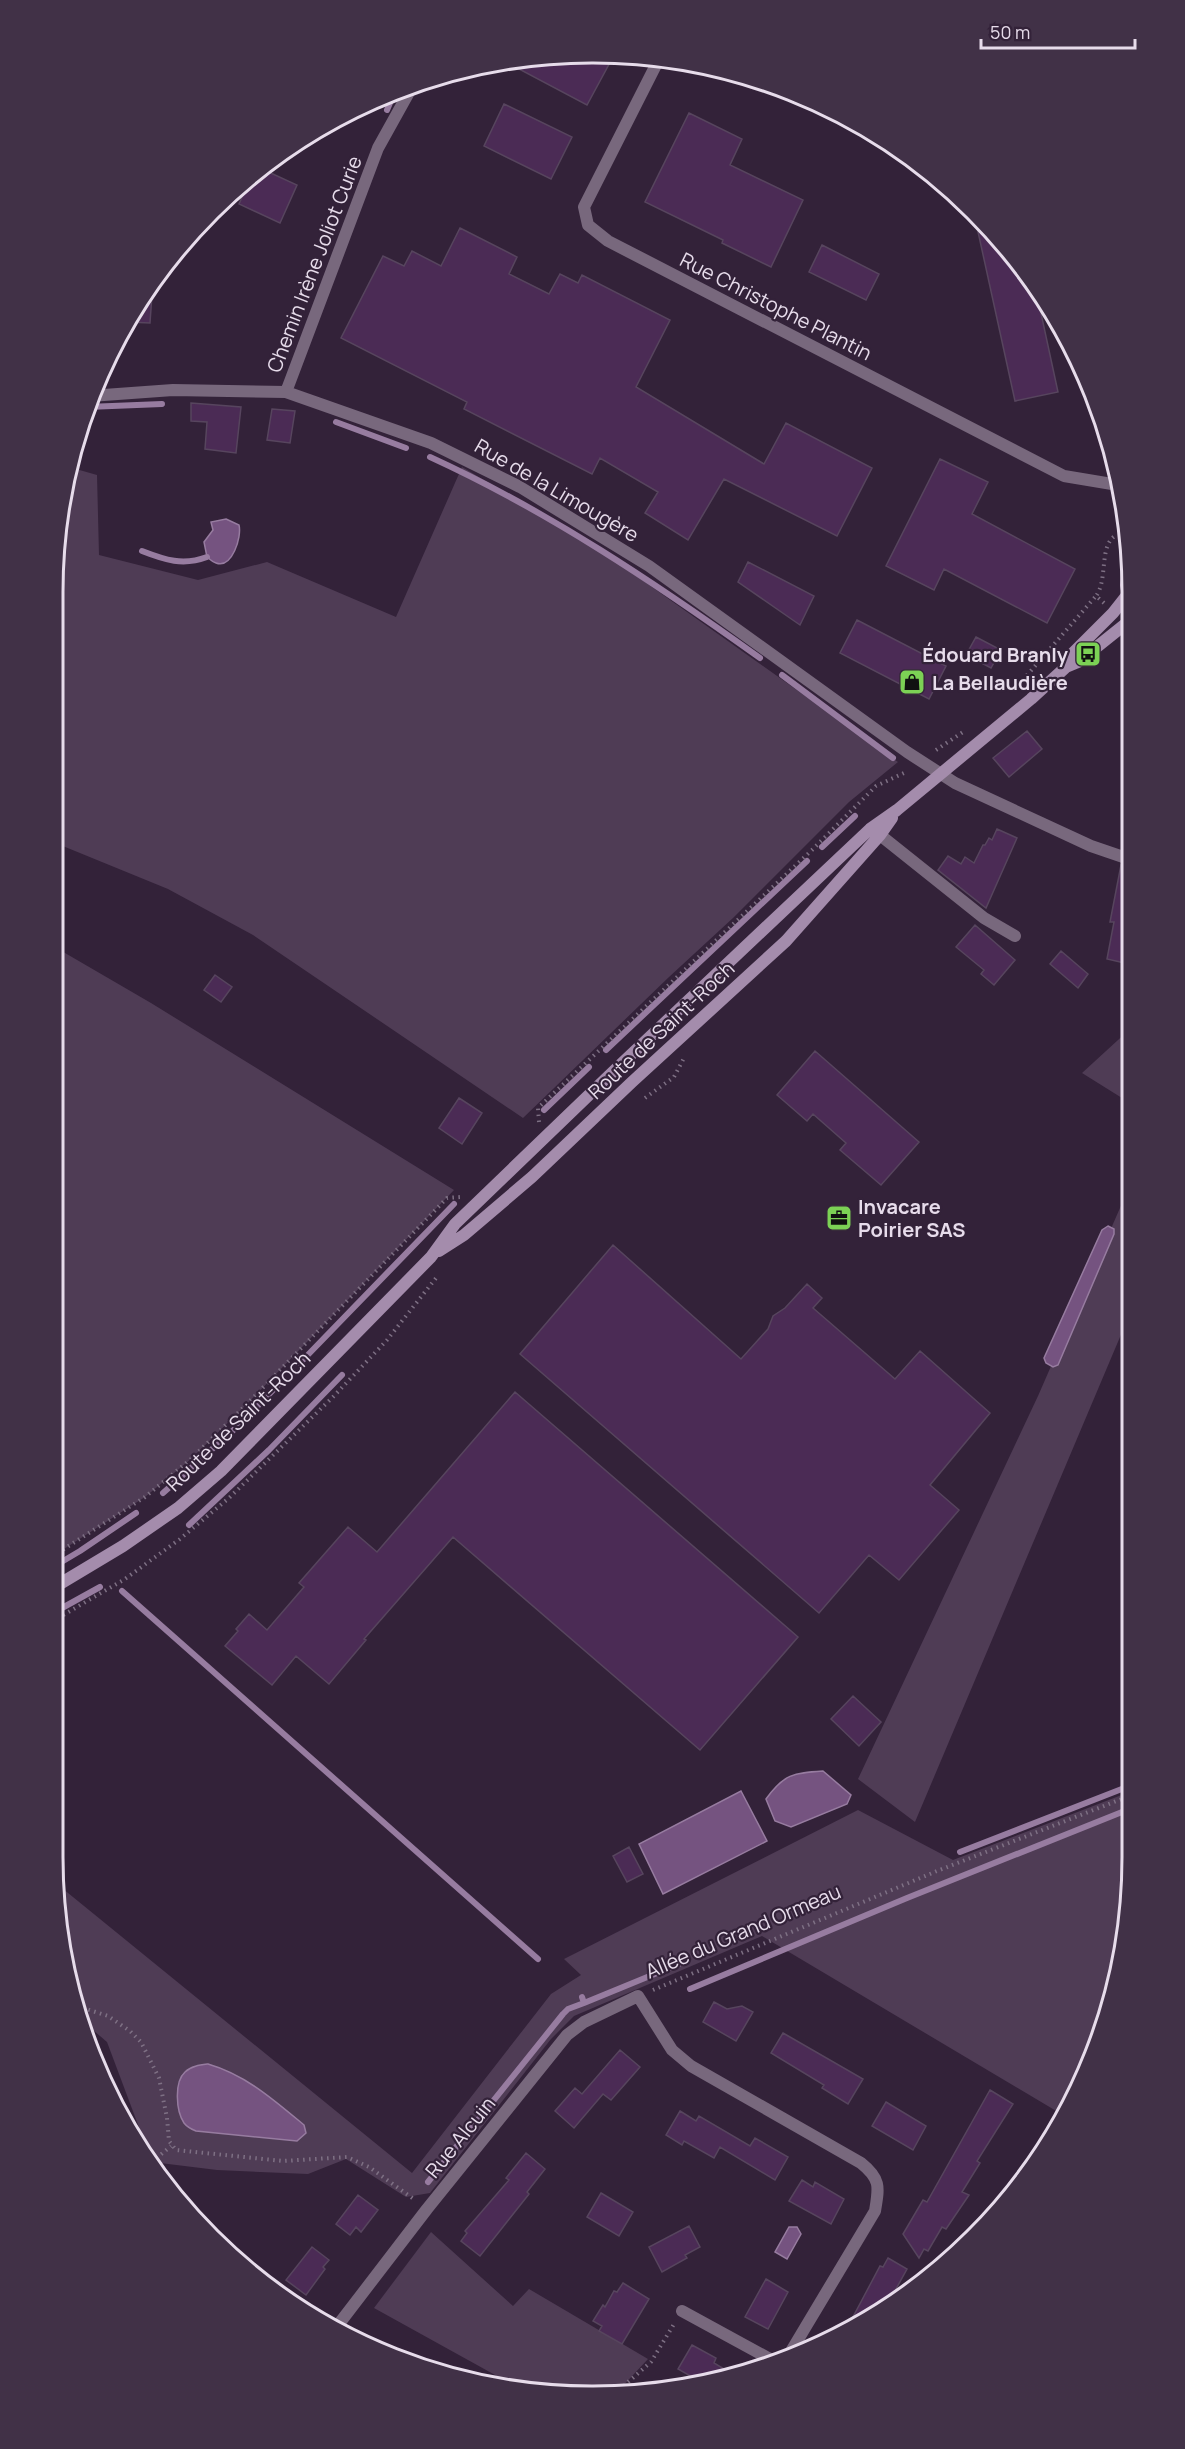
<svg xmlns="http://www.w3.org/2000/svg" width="1185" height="2449" font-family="Manrope,sans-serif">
<rect width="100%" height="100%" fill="#332239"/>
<path fill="#4f3c55" d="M69,467l28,8 2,80 99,25 69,-18 129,55 66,-150 131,78 305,217 -49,40 -116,116 -64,59 -146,141 -270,-183 -85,-46 -115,-47v-250l10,-105z
M53,946l98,57 303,187 -208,215 -55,54 -46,38 -92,59z
M1130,1029v74l-48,-30z
M1130,1185l1,126 -216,511 -57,-43 180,-383z
M1132,1791v66l-10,105 -31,101 -28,52 -301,-179 -188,80 -23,23 -121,154 -24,4 -60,-38 -38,15 -91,-4 -65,-8 -45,-120 -28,-24 -22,-134 355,289 139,-179 30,-19 -17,-16 294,-149 95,50z
M431,2232l82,74 16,-17 119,70 -29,31 -102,-3 -143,-79z"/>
<path fill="#755380" stroke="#977ca0" stroke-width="1.5" d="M226,519l13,6c3,12 -7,44 -23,38 -4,-1 -6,-4 -9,-6l-3,-15 9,-12 -2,-8z
M1108,1226l6,3v5l-56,131 -5,2 -7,-4 -2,-5 58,-128z
M823,1771l28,24 -4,9 -56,23 -16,-6 -9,-22c18,-25 27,-26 57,-28z
M741,1791l26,50 -104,53 -24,-50z
M208,2064c38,11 66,36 96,61l2,8 -9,8 -101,-10c-5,-2 -9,-4 -12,-8 -8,-12 -10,-41 1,-51 6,-6 15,-7 23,-8z
M789,2227h8l4,7 -14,25 -12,-7z"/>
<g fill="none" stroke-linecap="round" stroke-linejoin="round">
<path stroke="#977ca0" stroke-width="6" d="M387,110l8,-19
M87,407l75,-3
M336,422l70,26
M430,457c118,54 225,126 330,201
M142,551c23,9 41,15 65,6
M782,675l111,83
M1127,700l1,1
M822,847l33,-31
M606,1050l201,-189
M544,1110l45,-43
M300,1363l154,-159
M163,1493l75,-67 41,-42
M189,1525l80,-75 73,-75
M53,1567l27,-16 56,-38
M122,1591l416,368
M53,1613l47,-26
M960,1852l172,-67
M690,1989l217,-91 225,-90
M582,1997l2,6 95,-39
M428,2182l135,-168 5,-5 16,-6"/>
</g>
<path fill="#4b2b55" stroke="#57455e" stroke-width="1.5" d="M593,52l21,3 -27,50 -83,-44z
M504,104l68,33 -21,42 -67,-33z
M689,113l53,26 -12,26 73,35 -32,67 -49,-24 1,-3 -78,-38z
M262,169l35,16 -17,38 -41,-19 12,-27z
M975,218l46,46 15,26 22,102 -43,9z
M460,228l57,29 -8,17 40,20 11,-20 18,9 4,-8 88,45 -34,67 128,77 22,-41 86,45 -35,68 -113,-57 -36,61 -43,-27 13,-21 -58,-34 -8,16 -128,-65 3,-7 -126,-64 42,-82 21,10 8,-15 29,15z
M822,245l57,29 -13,26 -57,-28z
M153,280l-3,43 -22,-1 16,-30z
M191,403l50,4 -5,46 -31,-4 2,-27 -16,-1z
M272,409l23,2 -5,32 -23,-3z
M940,459l48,23 -16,32 103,55 -28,54 -103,-54 -10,21 -48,-24z
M748,562l66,34 -14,29 -62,-43z
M857,620l89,46 -17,33 -89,-46z
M976,637l25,13 -10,18 -25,-13z
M1027,731l15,18 -33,28 -16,-19z
M997,829l20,9 -31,70 -48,-38 10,-14 13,8 4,-7 9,6 9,-18h2l4,-7 3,2z
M1121,865l8,2v97l-22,-5 7,-37h-4z
M975,925l40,35 -21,25 -13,-11 3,-4 -28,-23z
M1061,951l27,23 -10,14 -28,-24z
M215,975l17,12 -11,15 -17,-12z
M815,1051l104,91 -38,43 -41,-35 6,-7 -33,-29 -6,7 -30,-26z
M459,1098l23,15 -20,31 -23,-16z
M613,1245l128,114 27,-30 5,-13 12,-8 22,-24 15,14 -9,10 82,71 25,-28 70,62 -60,72 29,25 -60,70 -30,-25 -50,58 -299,-259z
M515,1392l283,245 -98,113 -247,-213 -89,102 2,1 -37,44 -33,-28 -24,29 -47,-39 13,-15 -2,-2 13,-15 18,16 37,-43 -5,-4 49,-56 29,25z
M853,1696l28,26 -22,24 -28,-27z
M629,1847l14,27 -16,8 -14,-26z
M714,2002l13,7 15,-3 11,6 -17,29 -33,-19z
M783,2033l80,46 -15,25 -26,-16 2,-3 -53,-32z
M620,2050l20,17 -29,33 -8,-6 -29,34 -19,-17 20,-23 7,6z
M990,2090l23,14 -36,57 3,2 -18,29 7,3 -23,34 -4,-2 -14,24 -4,-2 -5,9 -16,-24 20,-34 4,2z
M886,2102l40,24 -13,24 -41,-24z
M680,2111l16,10 3,-5 51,30 5,-8 33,19 -13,23 -55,-33 -6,11 -30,-17 -2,4 -16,-10z
M526,2153l19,16 -18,23 2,2 -49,62 -19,-15 6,-8 -2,-2 44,-51 -3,-2z
M802,2180l11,7 2,-5 29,17 -13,25 -42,-23z
M601,2193l32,19 -14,24 -32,-19z
M358,2195l20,15 -17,22 -5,-5 -6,8 -14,-11z
M689,2226l11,21 -15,8 2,3 -25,14 -13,-25z
M312,2247l17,13 -6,7 2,2 -19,26 -20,-15z
M888,2258l19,11 -16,29 -45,32 34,-64 3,1z
M766,2279l22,13 -20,37 -23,-12z
M623,2283l26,16 -27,45 -23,-13 3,-5 -9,-5 10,-16 2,2 9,-16 3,1z
M692,2345l24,13 -2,5 15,9 -30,9 -21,-12z"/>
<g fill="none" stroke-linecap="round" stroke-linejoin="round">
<path stroke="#7e7084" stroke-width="4" stroke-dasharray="1.5 4.5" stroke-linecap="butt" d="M1104,603l-8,-7c12,-16 3,-50 19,-60
M1015,689l81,-93
M936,750l27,-18
M645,1098l29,-21 11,-21
M539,1122l-1,-14 274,-258 64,-64 28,-13
M53,1556l92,-59 46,-38 55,-54 201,-207 14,-1
M53,1621l72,-42 55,-40 49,-41 105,-102 53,-56 49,-62
M653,1990l284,-119 195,-76
M77,2006l31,10 22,15 11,11 18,36 8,40 2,23 7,9 107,11 64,-4 22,10 46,33
M152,2162l19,-16
M619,2390l32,-28 23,-38"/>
<path stroke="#78687d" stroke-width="12" d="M880,835l104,83 31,18"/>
<path stroke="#78687d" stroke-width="12" d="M659,59l-75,148 4,18 20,16 456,235 54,9
M286,392l92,-244 35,-63
M90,396l83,-6 113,2 145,51 89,44 129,79 258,186 48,31 136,63 38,13
M1124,507l4,26
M682,2311l88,48
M335,2329l92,-120 140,-174 17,-13 54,-26 34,54 19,16 170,97c20,16 18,24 14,48l-85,142"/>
<path stroke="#a48cac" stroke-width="12" d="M1128,572l-2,13 2,10
M1066,667l12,-5 50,-40
M439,1251l25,-16 68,-58 100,-95 154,-141 94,-106 12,-17
M53,1588l70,-42 55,-38 43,-37 210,-214 24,-33 163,-157 252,-238 27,-19 134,-111 35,-32 7,-14 40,-40 15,-19"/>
</g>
<defs>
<g id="bus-square" transform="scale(1.35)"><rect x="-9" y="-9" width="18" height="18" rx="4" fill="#7cd155" stroke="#332239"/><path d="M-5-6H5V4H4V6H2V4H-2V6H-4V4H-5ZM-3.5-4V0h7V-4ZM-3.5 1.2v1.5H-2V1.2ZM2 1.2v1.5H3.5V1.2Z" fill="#111"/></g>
<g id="shop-square" transform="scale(1.35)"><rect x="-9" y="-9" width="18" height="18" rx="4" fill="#7cd155" stroke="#332239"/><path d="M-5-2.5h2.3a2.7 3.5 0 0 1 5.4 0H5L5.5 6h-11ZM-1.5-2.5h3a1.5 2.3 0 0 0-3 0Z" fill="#111"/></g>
<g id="office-square" transform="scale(1.35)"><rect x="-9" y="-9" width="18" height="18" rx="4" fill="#7cd155" stroke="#332239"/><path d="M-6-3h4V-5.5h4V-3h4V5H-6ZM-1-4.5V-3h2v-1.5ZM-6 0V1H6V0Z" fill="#111"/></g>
</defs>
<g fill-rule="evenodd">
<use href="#bus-square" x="1088" y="654"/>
<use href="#shop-square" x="912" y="682"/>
<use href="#office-square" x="839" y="1218"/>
</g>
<g text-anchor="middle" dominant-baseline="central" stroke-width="4.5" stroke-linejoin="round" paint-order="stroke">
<g font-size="20" fill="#e7dceb" stroke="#332239">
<text transform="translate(314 264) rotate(-69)">Chemin Irène Joliot Curie</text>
<text transform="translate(776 306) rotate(27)">Rue Christophe Plantin</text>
<text transform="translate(557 490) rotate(30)">Rue de la Limougère</text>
<text transform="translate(661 1030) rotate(-43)">Route de Saint-Roch</text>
<text transform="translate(238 1421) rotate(-44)">Route de Saint-Roch</text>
<text transform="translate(743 1931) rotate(-23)">Allée du Grand Ormeau</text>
<text transform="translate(460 2137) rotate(-51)">Rue Alcuin</text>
</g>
<g font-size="20" font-weight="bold" fill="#e7dceb" stroke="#332239" text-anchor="start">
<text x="1068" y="654" text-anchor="end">Édouard Branly</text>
<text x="932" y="682">La Bellaudière</text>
<text x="858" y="1206">Invacare<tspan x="858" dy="23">Poirier SAS</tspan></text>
</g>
</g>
<path d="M0 0H1185V2449H0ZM592 63H593A529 529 0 0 1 1122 592V1857A529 529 0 0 1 593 2386H592A529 529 0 0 1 63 1857V592A529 529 0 0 1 592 63Z" fill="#413147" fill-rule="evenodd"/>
<path fill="none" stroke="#e7dceb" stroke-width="3" d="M592 63H593A529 529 0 0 1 1122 592V1857A529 529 0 0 1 593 2386H592A529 529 0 0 1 63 1857V592A529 529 0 0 1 592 63Z"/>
<path d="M981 39v9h154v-9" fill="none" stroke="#e7dceb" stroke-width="3"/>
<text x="990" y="39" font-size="18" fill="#e7dceb" stroke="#332239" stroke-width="4.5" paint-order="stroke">50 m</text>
</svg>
